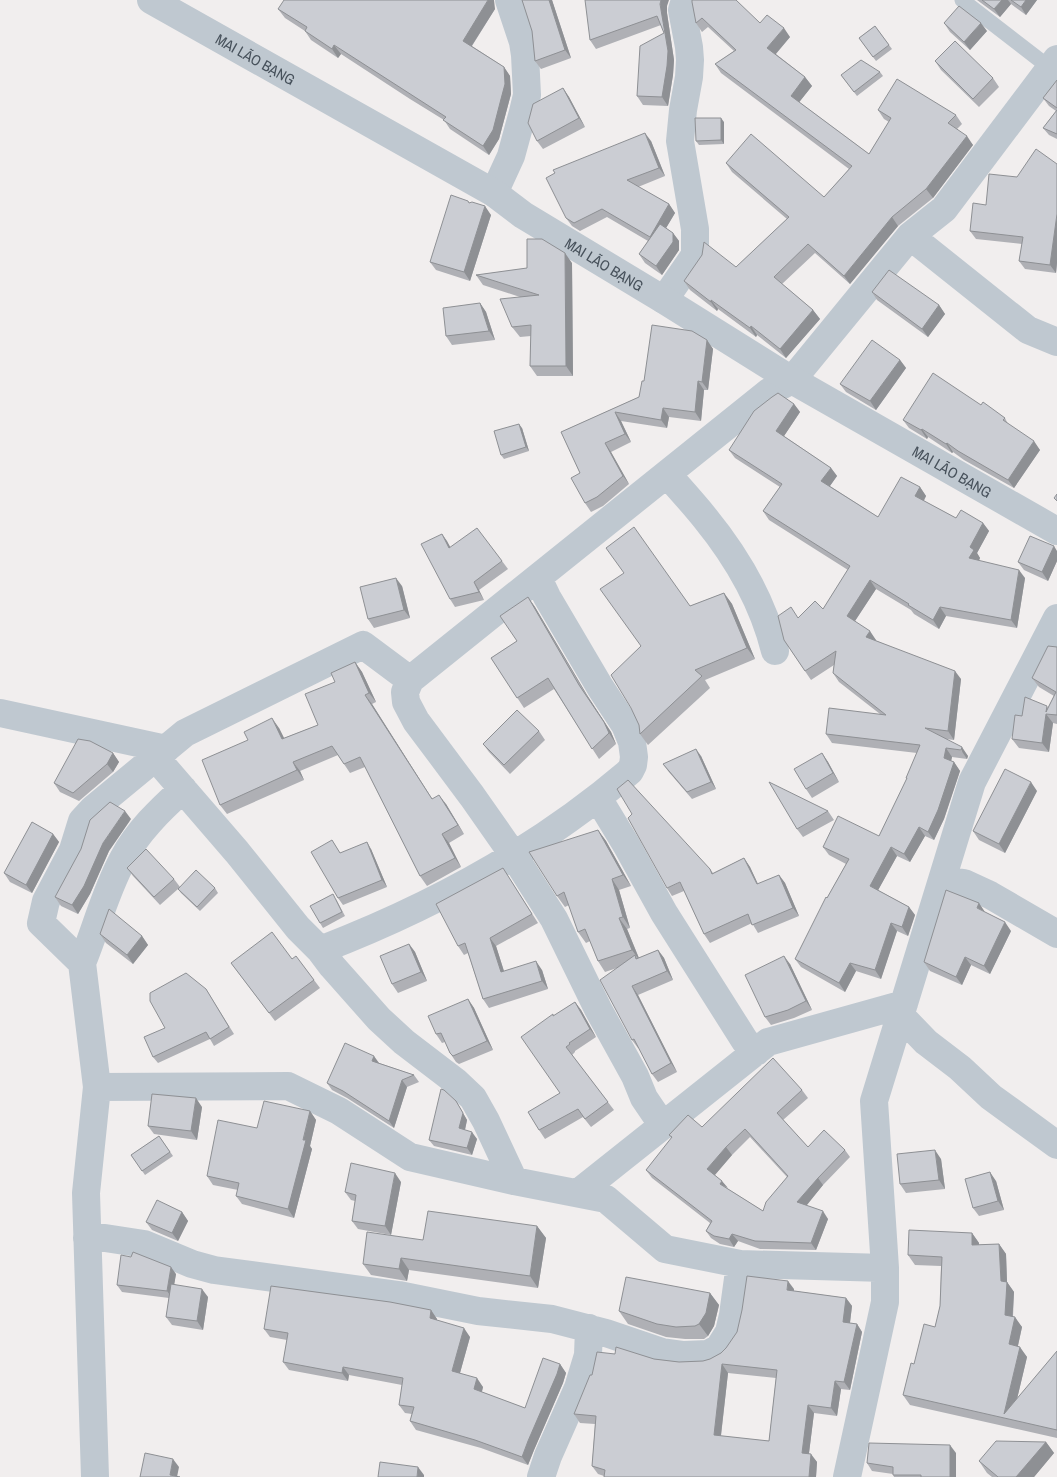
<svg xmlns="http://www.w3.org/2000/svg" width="1057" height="1477" font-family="'Archivo Narrow',sans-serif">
<rect width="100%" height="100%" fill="#f1eeee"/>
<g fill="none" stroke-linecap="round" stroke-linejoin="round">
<path stroke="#bfc8d0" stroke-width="15" d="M962,0l88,68"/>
<path stroke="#bfc8d0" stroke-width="28" d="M494,193l17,-37 12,-44 4,-17 -2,-40 -2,-13 -14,-42
M910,236l118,94 29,12
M664,300l31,-45v-26l-15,-88 3,-31 6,-33 1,-17 -1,-13 -7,-37 3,-10
M667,474c13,15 26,29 38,44 31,38 58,84 70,133
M410,680l-5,12 1,10 10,19 56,75 42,60 40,63 44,90 37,67 9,22 19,28
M0,713l166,36
M156,758l81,94 61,76 22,22 12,16 47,53 25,23 51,39 18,17 13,23 28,60
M598,798l29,48 37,67 81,128 11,11
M942,880l22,3 26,12 67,39
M320,950c112,-43 219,-101 310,-179l3,-6 1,-8 -2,-15 -7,-17 -25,-38 -53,-90 -9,-19
M82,963c14,-34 23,-71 41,-104 14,-27 37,-49 60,-70
M900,1015l26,27 34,26 31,29 66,48
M97,1087l191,-1 51,25 71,46 104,24 92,18 59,50 75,15 145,4
M578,1193l190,-151 136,-38
M87,1238h18l39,6 48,20 22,6 185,25 79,16 74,8 54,14 56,19 22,3 24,-1 11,-6 10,-16 4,-17 7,-51
M95,1477l-9,-284 11,-106 -15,-124 -41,-40 5,-22 27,-51 9,-29 11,-12 92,-76 178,-88 47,35 359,-288 23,-12 118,-144 34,-27 113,-150
M541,1477l7,-21 30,-68 10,-33 1,-27
M847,1477l38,-175v-34l-11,-167 98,-319 85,-164"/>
<path stroke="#bfc8d0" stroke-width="28" id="s1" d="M151,0l343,193 29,22 141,85 128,80 265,151"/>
</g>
<path fill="#afb0b5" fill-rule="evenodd" d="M522,0h30l19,58 -30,11 -6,-8 -3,-30z
M692,0l68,23 30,14 -14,17 29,23 7,9 -13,16 70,52 20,-32 -5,-3 -6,-9 78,5 6,9 -5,5 16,16 -40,53 -35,28 -48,58 -35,-31 -33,31 31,26 7,9 -34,39 -29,-23 -1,2 -38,-28 -1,2 -27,-21 -6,-9 52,-14 51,-48 -55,-47 -6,-9 98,34 25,-28 -128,-96 -6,-9 19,-13 -26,-24 -6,5 -6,-9z
M977,0h60l-11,15 -15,-11 -11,13z
M667,6v7l7,47 -1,15 -5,31 -25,-1 -6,-9 27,-63 -3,-8 -65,24 -6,-9z
M278,9h217l-23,37 32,21 6,9 1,18 -12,45 -10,16 -39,-26 -6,-9 -34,-21 -69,-45 -3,4 -27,-18 -6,-9 -20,-13z
M944,23l43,8 -17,19 -20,-18z
M875,26l17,23 -16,12 -17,-23z
M935,61l58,17 6,9 -20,20 -38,-37z
M880,72l3,4 -26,20 -16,-21z
M1057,80v59l-8,-4 -6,-7 13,-17 -7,-5 -6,-8z
M563,88l6,9 16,30 -42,22 -6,-8z
M724,122v22l-25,1 -3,-4z
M651,141l14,35 -27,11 31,17 6,9 -9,15 7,5 6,8v9l-17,25 -17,-12 -6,-9 9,-13 -41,-24 -27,14 -8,-5 -6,-8z
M1057,164v99l-1,10 -31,-4 -6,-8 3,-17 -46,-5 -6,-8 16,-26 31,-28z
M470,203l21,12 -21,66 -34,-11 -6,-8z
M572,263l1,113h-36l-7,-10 1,-30 -11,1 -8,-10 8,-30 -37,-12 -7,-10z
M872,292l67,13 6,9 -17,23 -51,-37z
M480,303l6,9 9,28 -43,5 -6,-9z
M707,340l6,9 -5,41h-4l-3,31 -32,-4 -2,11 -46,-7 10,21 -20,10 18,32 -26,22 -12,6 -6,-9 -5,-30 -19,-41 78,-35 5,-16z
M900,360l6,8 -30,42 -30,-18 -6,-8z
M794,404l6,8 -16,24 47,32 6,8 -7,10 48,31 42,-30 6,9 -2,5 32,17 27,5 6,8 -12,22 3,5 -1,3 46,17 -8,50 -71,-12 -7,13 -25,-15 -3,-4 -35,-21 -21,32 21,19h-1l86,39 -7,61 -8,-1 22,17 -1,3 -15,-2 -1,4 3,1 6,9 -16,48 -10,21 -9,-4 -15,26 -13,-6 -19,34 31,17 6,8 -7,21 -11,-5 -16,48 -25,-8 -11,21 -44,-25 -6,-8 32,-61 19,-34 -17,-9 -6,-8 56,-11 28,-57 -1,-1 11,-25 -85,-10 -6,-9 54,-20 -41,-32 -6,-9 1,-8 -23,15 -27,-40 14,-22 25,-9 25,-39 -79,-50 -6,-9 17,-24 -45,-29 -6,-8z
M981,405l24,13 3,6 32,26 -26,38 -50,-28 -11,-8 -1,1 -24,-16 -1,2 -18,-11 -6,-8z
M522,428l7,23 -25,8 -3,-4z
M442,534l8,13 52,14 6,8 -29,21 5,10 -29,7 -5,-8z
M1057,551v10l-9,20 -24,-11 -6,-8z
M402,586l8,32 -36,10 -6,-9z
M724,593l8,11 23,55 -50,21 5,8 -62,57 -8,-11 1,-88 49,-40z
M528,597l7,10 52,88 24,37 5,12 -17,15 -45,-70 -30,19 -33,-50 26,-17z
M1057,647v77l-4,-1 -4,29 -30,-4 -7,-9 10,-23 26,-9 6,-11 -15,-9 -7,-9z
M355,662l7,10 14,30 -4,2 60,95 14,5 18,30 -15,9 12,24 -34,19 -7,-10 -55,-109 -15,6 -12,-18 -38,16 4,9 -77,34 -7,-9 28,-65 31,-12 5,10 34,-13 17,-43z
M539,731l6,9 -35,34 -21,-22 -6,-8z
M113,753l6,9 -6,10 -34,29 -19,-9 -6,-9z
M822,753l6,9 11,20 -27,16 -6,-9z
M701,756l15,33 -24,10 -24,-28 -5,-7z
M1037,791l-32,62 -26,-13 -6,-9z
M828,811l6,9 -31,17 -6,-8z
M131,819l-22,32 -19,43 -12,20 -17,-8 -6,-9z
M598,830l8,11 25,45 -12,4 11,38 -3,1 12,29 19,-8 6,8 9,22 -35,15 39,77 -19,10 -6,-8 -13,-26h-1l-6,-8 -15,-72 -12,4 -7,-11 -8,-20 -4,2 -8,-11 -9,-27 -4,2 -8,-11z
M53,834l6,8 -27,51 -22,-11 -6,-9z
M332,840l8,13 31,-4 16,38 -44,18 -5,-7z
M744,858l6,9 8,17 21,-9 6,8 14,33 -41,17 -6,-10 -42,20 -6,-9 -20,-43 -12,5 -5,-8 43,-19 3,4z
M127,868l47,11 6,8 35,1 3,5 -18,18 -19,-18 -3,-4 -18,16 -27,-29z
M503,868l35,55 -42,23 8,25 38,-1 6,19 -59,19 -6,-9 -15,-46 -4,2 -6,-9z
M336,899l9,17 -22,12 -3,-5z
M1011,931l-21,43 -19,-9 -9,20 -32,-14 -6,-9z
M100,934l42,2 6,9 -15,19 -27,-21z
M409,944l6,8 12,29 -29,12 -6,-9z
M292,959l22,21 6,8 -45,33 -44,-58z
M790,964l22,46 -18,8 -23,7 -6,-8z
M206,989l28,45 -20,12 -4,-7 -52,24 -5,-6 12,-29z
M468,999l6,9 19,42 -34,14 -3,-2 -6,-9 -5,-11 -3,1 -6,-9z
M575,1002l6,8 15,27 -21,14v1l-3,3 42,55 -23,17 -8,-10 -38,22 -6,-9 21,-37 -6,-77z
M379,1063l35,12 5,7 -12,5 -13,41 -47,-30 -15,-8 -5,-7z
M802,1090l6,8 -25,22 25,27 37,3 5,7 -27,28 -17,20 22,14 -12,31 -56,-1 -22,-8 -4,6 -14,-3 -9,-6 -5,-7 4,-8 -58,-45 -6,-8 26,-32 -3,-3 33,-8zM750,1137l37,40 -24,34 -35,-22 -13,-14 17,-20z
M456,1101l11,19 -2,10 12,9 -5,16 -38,-9 -5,-6z
M202,1107l-5,33 -43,-6 -6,-8z
M310,1111l6,9 -6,26 2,3 -18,69 -52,-14 -6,-8 2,-6 -25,-5 -6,-9 50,-48z
M159,1136l14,20 -28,19 -14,-20z
M941,1159l4,30 -39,4 -6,-9z
M996,1181l8,29 -25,6 -6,-8z
M401,1182l-10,53 -33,-6 -6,-8 3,-20 -4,-1 -6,-8z
M182,1212l6,9 -10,20 -26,-11 -6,-8z
M537,1226l9,12 -8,50 -129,-18 -2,11 -36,-6 -8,-11 60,-24z
M972,1233l7,10v2l20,-1 7,10 1,28 7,10 -1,25 9,10 -4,19 9,11 -10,42 40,-48v87l-147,-33 -7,-10 11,-31 21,-37 5,-21 1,-40 -26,-1 -7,-10z
M176,1274l-2,10 34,13 -5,33 -31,-5 -6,-8 3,-19 -47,-6 -5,-7z
M794,1289v2l52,7 6,8 -2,17 7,1 5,8 -12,58 -9,-1 -4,27 -23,-3 -5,40 8,9 -1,15h-212v-1l-6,-2 -6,-8 3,-42 -15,-1 -6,-9 18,-39 62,-16 25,3 24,-1 7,-2 11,-6zM728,1373l48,5 -7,63 -48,-5z
M710,1293l9,12 -5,21 -6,10 -4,3h-19l-19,-2 -38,-13 -9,-13z
M431,1310l6,9v1l33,17 -10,36 23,14 -1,5 43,16 35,-44 6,9 -3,10 -29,67 -6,15 -47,-17 -65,-18 -6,-9 2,-7 -7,-1 -6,-8 3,-20 -53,-10 -1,6 -59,-11 -6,-8 4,-22 -17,-3 -6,-8z
M1046,1442l8,11 -20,24h-42l-5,-4 -8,-12z
M956,1453v24h-62l-1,-3 -21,-3 -5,-8z"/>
<path fill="#8e9094" d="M488,0h6l1,9 -26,41 -6,-9z
M549,0h3l19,58 -6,-8z
M661,0h8l-2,6v7l7,47 -1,15 -5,31 -6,-9 6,-46 -8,-47z
M1002,0h6l3,4 -11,13 -6,-8z
M1026,0h11l-11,15 -5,-8z
M981,23l6,8 -17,19 -6,-8z
M784,28l6,9 -17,20 -6,-9z
M334,45l7,9 -3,4 -6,-9z
M504,67l6,9 1,18 -12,45 -10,16 -6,-9z
M805,77l7,9 -15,19 -6,-9z
M563,88l6,9 16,30 -6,-9z
M721,118l3,4v22l-3,-4z
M645,133l6,8 14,35 -6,-8z
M967,136l6,9 -40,53 -7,-9z
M669,204l6,9 -19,32 -6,-8z
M485,206l6,9 -21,66 -6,-9z
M1057,214v49l-1,10 -6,-8z
M892,217l6,9 -48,58 -6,-8z
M673,233l6,8v9l-17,25 -6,-9z
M565,253l7,10 1,113 -7,-10z
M711,300l7,9 -1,2 -6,-9z
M480,303l6,9 9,28 -6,-9z
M939,305l6,9 -17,23 -6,-8z
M813,310l7,9 -34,39 -6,-9z
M751,326l6,9 -1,2 -6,-9z
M707,340l6,9 -5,41 -6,-8z
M900,360l6,8 -30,42 -6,-9z
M698,381l6,9 -3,31 -6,-9z
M794,404l6,8 -18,27 -6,-8z
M663,408l6,9 -2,11 -6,-8z
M615,412l6,9 10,21 -6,-8z
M519,424l3,4 7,23 -3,-4z
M922,429l6,8 -1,2 -6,-9z
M1034,441l6,9 -26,38 -6,-8z
M605,443l6,9 18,32 -6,-8z
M947,443l6,9 -1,1 -6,-9z
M831,468l6,8 -10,14 -6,-9z
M920,487l6,9 -5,9 -6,-9z
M983,523l6,8 -12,22 3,5 -5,9 -6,-9 1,-11z
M442,534l5,7 8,15 -6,-8z
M1054,546l3,5v10l-9,20 -6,-9z
M1019,570l6,8 -8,50 -6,-8z
M396,578l6,8 8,32 -6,-8z
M870,580l6,9 -23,35 -6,-8z
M474,582l5,8 5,10 -5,-8z
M724,593l8,11 23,55 -8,-11z
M528,597l7,10 52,88 24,37 5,12 -7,-11z
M940,607l6,9 -7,13 -6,-9z
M870,631l6,9 -4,5 -6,-8z
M355,662l7,10 14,30 -7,-9z
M955,671l6,8 -7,61 -6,-9z
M365,695l7,9 66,104 -6,-9z
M1046,714l7,9 -4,29 -7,-9z
M272,718l7,10 10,20 -7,-9z
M962,747l6,9 -1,3 -6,-9z
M946,748l6,9 -2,9 -6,-8z
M696,749l5,7 15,33 -5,-7z
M113,753l6,9 -6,10 -6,-8z
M822,753l6,9 11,20 -6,-9z
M293,762l7,9 4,9 -7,-10z
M954,762l6,9 -16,48 -10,21 -6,-8z
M1031,782l6,9 -32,62 -6,-9z
M439,795l7,9 18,30 -6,-9z
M125,811l6,8 -22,32 -19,43 -12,20 -6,-9 31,-62z
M919,827l6,9 -15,26 -6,-8z
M598,830l8,11 25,45 -8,-11z
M53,834l6,8 -27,51 -6,-8z
M442,834l7,9 12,24 -6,-9z
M367,842l4,7 16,38 -5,-7z
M891,847l6,9 -21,38 -6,-8z
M744,858l6,9 12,26 -5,-9z
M779,875l6,8 14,33 -6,-8z
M612,879l7,11 11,38 -7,-11z
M979,903l6,9 -8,-4z
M909,907l6,8 -7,21 -6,-9z
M619,918l8,11 13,32 -8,-11z
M1005,922l6,9 -21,43 -6,-8z
M891,923l6,8 -16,48 -6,-9z
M142,936l6,9 -15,19 -6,-9z
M490,938l6,8 11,35 -6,-9z
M409,944l6,8 12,29 -6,-9z
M658,950l6,8 9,22 -6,-9z
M784,956l6,8 22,46 -6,-9z
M965,957l6,8 -9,20 -6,-8z
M536,961l6,9 6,19 -6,-8z
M850,963l6,8 -11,21 -6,-9z
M632,986l6,9 39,77 -6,-9z
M468,999l6,9 19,42 -6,-9z
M575,1002l6,8 15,27 -6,-8z
M374,1056l5,7 -2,5 -5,-7z
M402,1080l5,7 -13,41 -5,-7z
M196,1098l6,9 -5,33 -6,-9z
M456,1101l11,19 -3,14 -5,-6z
M310,1111l6,9 -6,26 2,3 -18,69 -6,-9z
M472,1132l5,7 -5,16 -5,-7z
M726,1147l6,8 -19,22 -6,-8z
M935,1150l6,9 4,30 -6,-9z
M990,1172l6,9 8,29 -6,-9z
M395,1173l6,9 -10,53 -6,-9z
M818,1178l5,7 -20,25 -6,-8z
M722,1181l6,7 -8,-4z
M823,1211l5,8 -12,31 -5,-7z
M182,1212l6,9 -10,20 -6,-8z
M537,1226l9,12 -8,50 -8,-12z
M972,1233l7,10v12l-7,-10z
M732,1234l6,7 -4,6 -5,-8z
M999,1244l7,10 1,28 7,10 -2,33 -7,-10 -4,-34z
M401,1258l8,12 -2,11 -8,-12z
M171,1267l5,7 -4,24 -5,-7z
M788,1281l6,8 -1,10 -6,-9z
M202,1289l6,8 -5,33 -6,-9z
M710,1293l9,12 -5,21 -6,10 -9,-12z
M846,1298l6,8 -3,24 -6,-8z
M431,1310l6,9 -1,8 -6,-9z
M1015,1317l7,10 -6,27 -7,-10z
M857,1324l5,8 -12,58 -6,-8z
M464,1328l6,9 -12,43 -6,-9z
M1020,1347l7,10 -15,63 -8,-6z
M560,1364l6,9 -3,10 -29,67 -6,15 -6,-8 6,-16z
M722,1364l6,9 -8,70 -6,-8z
M343,1367l6,8 -1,6 -6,-8z
M477,1378l6,9 -3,11 -6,-9z
M835,1381l6,8 -4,27 -6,-8z
M808,1405l6,8 -6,48 -6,-8z
M1046,1442l8,11 -20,24h-18z
M950,1445l6,8v24h-6z
M811,1454l6,8 -1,15h-7z
M173,1459l6,8 -2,10 -7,-2z
M418,1467l6,8v2h-7z"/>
<path fill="#cbcdd3" stroke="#8e9094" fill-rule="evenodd" d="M284,0h204l-25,41 41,26 1,17 -4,15 -8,31 -10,16 -40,-26 3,-3 -112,-72 -2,4 -27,-18 2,-4 -29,-18z
M522,0h27l16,50 -30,11 -3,-30z
M585,0h76l-1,4 8,47 -1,15 -5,31 -25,-1 3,-50 24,-13 -7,-17 -67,24z
M692,0h44l24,23 7,-8 17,13 -17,20 38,29 -14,19 78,58 22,-36 -13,-8 19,-31 59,36 -8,8 19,13 -41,53 -34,28 -48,59 -36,-32 -34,33 39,33 -33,39 -29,-23 -1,2 -39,-28v2l-27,-21 18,-26 2,-13 32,25 53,-50 -63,-54 25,-29 73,63 28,-31 -137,-102 21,-14 -34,-32 -6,5 -4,-21z
M982,0h20l-8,9z
M1011,0h15l-5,7z
M959,6l22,17 -17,19 -20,-19z
M875,26l14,19 -16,12 -14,-19z
M955,41l38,37 -20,21 -38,-38z
M861,60l19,12 -26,20 -13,-17z
M1057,80v28l-14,-10z
M563,88l16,30 -42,23 -9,-18 5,-19z
M1057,110v24l-14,-6z
M695,118h26v22l-25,1z
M645,133l14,35 -32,12 42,24 -19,33 -48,-28 -28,14 -8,-5 -20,-40 9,-5 -2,-3z
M1036,149l21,15v50l-7,51 -31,-4 4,-24 -53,-6 3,-28 13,2 3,-31 28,3z
M451,195l17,6 1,2 3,-1 13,4 -21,66 -34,-10z
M660,224l13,9v9l-17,24 -17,-12z
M527,239h15l23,14 1,113h-36l1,-41 -19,2 -12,-28 39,-4 -63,-20 51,-7z
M889,270l50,35 -17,24 -50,-37z
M480,303l9,28 -43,5 -3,-28z
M652,325l40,6 15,9 -5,42 -4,-1 -3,31 -32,-4 -2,12 -46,-8 10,22 -20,9 18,33 -26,21 -12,6 -14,-25 9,-5 -19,-41 78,-35 3,-16h2z
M872,340l28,20 -30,41 -30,-17z
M933,373l48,32 2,-3 22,16 -2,2 31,21 -26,39 -50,-29 -11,-8 -1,1 -24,-15 -1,1 -18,-10z
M778,393l16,11 -18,27 55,37 -10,13 57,36 23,-40 19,10 -5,9 41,22 5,-8 22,13 -13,24 4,3 -5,8 50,12 -8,50 -71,-13 -7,13 -25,-15 1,-1 -39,-24 -23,36 23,15 -4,6 89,34 -7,60 -23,-3 37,19 -1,3 -15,-2 -2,10 10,4 -16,48 -10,22 -9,-5 -15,27 -13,-7 -21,39 39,21 -7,20 -11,-4 -16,47 -25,-7 -11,20 -44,-24 31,-62 1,1 22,-39 -26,-12 15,-31 41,20 28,-58h-1l14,-33 -94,-11 3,-26 57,7 -53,-42 3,-22 -31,20 -21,-31 -6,-24 13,-9 7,11 17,-17 8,8 27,-43 -87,-55 19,-27 -53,-34 25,-39 18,-14z
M519,424l7,23 -25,8 -7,-24z
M1057,494v7l-3,-3z
M634,527l56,79 34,-13 23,55 -52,22 7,6 -62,58 -1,-9 -8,-17 -20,-33 30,-29 -41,-57 24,-16 -18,-25z
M477,528l25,33 -28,21 5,10 -29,7 -29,-55 21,-10 7,14z
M1030,536l24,10 -12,26 -24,-10z
M396,578l8,32 -36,9 -8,-32z
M528,597l51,88 25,37 5,11 -17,16 -44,-71 -31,20 -26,-40 26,-17 -17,-25z
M1048,646l9,1v68l-11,-1 -4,29 -30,-4 3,-24 7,1 3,-19 22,9 -1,6 10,-20 -24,-14z
M355,662l14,31 -4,2 67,104 7,-4 19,30 -16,9 13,24 -35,18 -60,-119 -16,7 -12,-18 -39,16 4,8 -77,35 -18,-45 46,-20 -4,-8 28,-14 10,21 36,-14 -13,-31 30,-12 -4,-9z
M517,710l22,21 -35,34 -21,-21z
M78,739l12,2 23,12 -6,11 -34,29 -19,-10z
M696,749l15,33 -24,10 -24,-28z
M822,753l11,20 -27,16 -12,-20z
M1005,769l26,13 -32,62 -26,-13z
M628,780l82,89 2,5 32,-16 13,26 22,-9 14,33 -41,17 -4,-11 -44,20 -24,-52 -13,6 -39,-70 4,-4 -15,-25z
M769,782l59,29 -31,18z
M110,802l15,9 -22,32 -19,43 -12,19 -17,-8 26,-48 9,-29z
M32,822l21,12 -27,51 -22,-12z
M598,830l25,45 -11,4 11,38 -4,1 13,32 -34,11 -13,-32 -7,3 -14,-40 -7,4 -28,-44z
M332,840l8,13 27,-11 15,38 -44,18 -27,-46z
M146,849l28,30 -20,18 -27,-29z
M503,868l29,46 -42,24 11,34 35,-11 6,20 -59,18 -18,-56 -7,3 -22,-42z
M196,870l19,18 -18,19 -19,-18z
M946,890l33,13 -2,5 28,14 -21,44 -19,-9 -9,20 -32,-15z
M333,894l9,18 -22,11 -10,-17z
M109,909l33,27 -15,19 -27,-21z
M272,932l20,27 4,-3 18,24 -45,33 -38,-50z
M409,944l12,28 -29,12 -12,-28z
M658,950l9,21 -35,15 39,77 -19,11 -18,-35 -2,1 -32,-60 35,-25 1,4z
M784,956l22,45 -18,9 -23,7 -20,-42z
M186,973l20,16 23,38 -19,12 -4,-7 -53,25 -9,-20 21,-9 -15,-27v-8z
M468,999l19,42 -34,15 -3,-3 -9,-20 -5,1 -8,-18z
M575,1002l15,27 -21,14 1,1 -4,3 42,55 -23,17 -7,-10 -39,21 -11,-18 32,-19 -39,-56 32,-23v2z
M345,1043l29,13 -2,5 42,14 -12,5 -13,41 -46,-30 -16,-8z
M773,1058l29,32 -25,23 31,34 16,-17 21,20 -27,28 -21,24 26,9 -12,32 -56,-2 -23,-7 -3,5 -15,-3 -8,-5 6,-10 -66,-51 26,-33 -3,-2 19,-20 14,12zM745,1129l43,47 -22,26 -3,9 -43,-27 2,-3 -15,-12 19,-22z
M441,1089l3,1 12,11 7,12 -4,15 13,4 -5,16 -38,-8z
M152,1094l44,4 -5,33 -43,-5z
M264,1101l46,10 -7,29h3l-18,69 -52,-13 3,-13 -32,-7 11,-56 39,8z
M159,1136l11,16 -28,19 -11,-16z
M935,1150l4,30 -39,4 -3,-30z
M351,1163l44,10 -10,53 -33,-5 4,-26 -11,-3z
M990,1172l8,29 -25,7 -8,-29z
M157,1200l25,12 -10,21 -26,-11z
M428,1211l109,15 -7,50 -129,-18 -2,11 -36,-5 4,-32 56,8z
M909,1230l63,3v12l27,-1 2,37 6,1 -2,33 10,2 -6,27 11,3 -16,67 53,-63v79l-154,-35 8,-32 3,1 10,-40 11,3 5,-21 2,-49 -34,-2z
M133,1252l38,15 -4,24 -50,-6 4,-30 10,2z
M747,1276l41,5 -1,9 59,8 -3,24 14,2 -13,58 -9,-1 -4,27 -23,-3 -6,48 9,1 -2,23h-205l1,-7 -13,-4 4,-50 -22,-2 16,-39h2l5,-23 18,2 1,-7 38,12 25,3 24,-1 7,-2 11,-6 5,-5 11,-16 5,-22zM722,1364l55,6 -8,71 -55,-6z
M626,1277l84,16 -4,20 -7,11 -4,2 -19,1 -19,-3 -38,-13z
M171,1284l31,5 -5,32 -31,-4z
M271,1286l119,16 41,8 -1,8 34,10 -12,43 25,7 -3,11 51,19 18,-50 17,6 -3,10 -29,67 -6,16 -47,-17 -65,-19 4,-14 -15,-2 4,-27 -60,-11 -1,6 -59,-11 5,-29 -24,-4z
M996,1441l50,1 -30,35h-18l-19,-16z
M869,1443l81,2v32h-29v-2h-28v-8l-26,-4z
M145,1453l28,6 -3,16 10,2h-40z
M380,1462l38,5 -1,10h-39z"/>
<g text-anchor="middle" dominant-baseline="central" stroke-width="5" stroke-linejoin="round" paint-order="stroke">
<g font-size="15" fill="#47515b" stroke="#fff">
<text stroke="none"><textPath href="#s1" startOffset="120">MAI LÃO BẠNG</textPath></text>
<text stroke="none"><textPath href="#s1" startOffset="525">MAI LÃO BẠNG</textPath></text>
<text stroke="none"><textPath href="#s1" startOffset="930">MAI LÃO BẠNG</textPath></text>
</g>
</g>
</svg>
